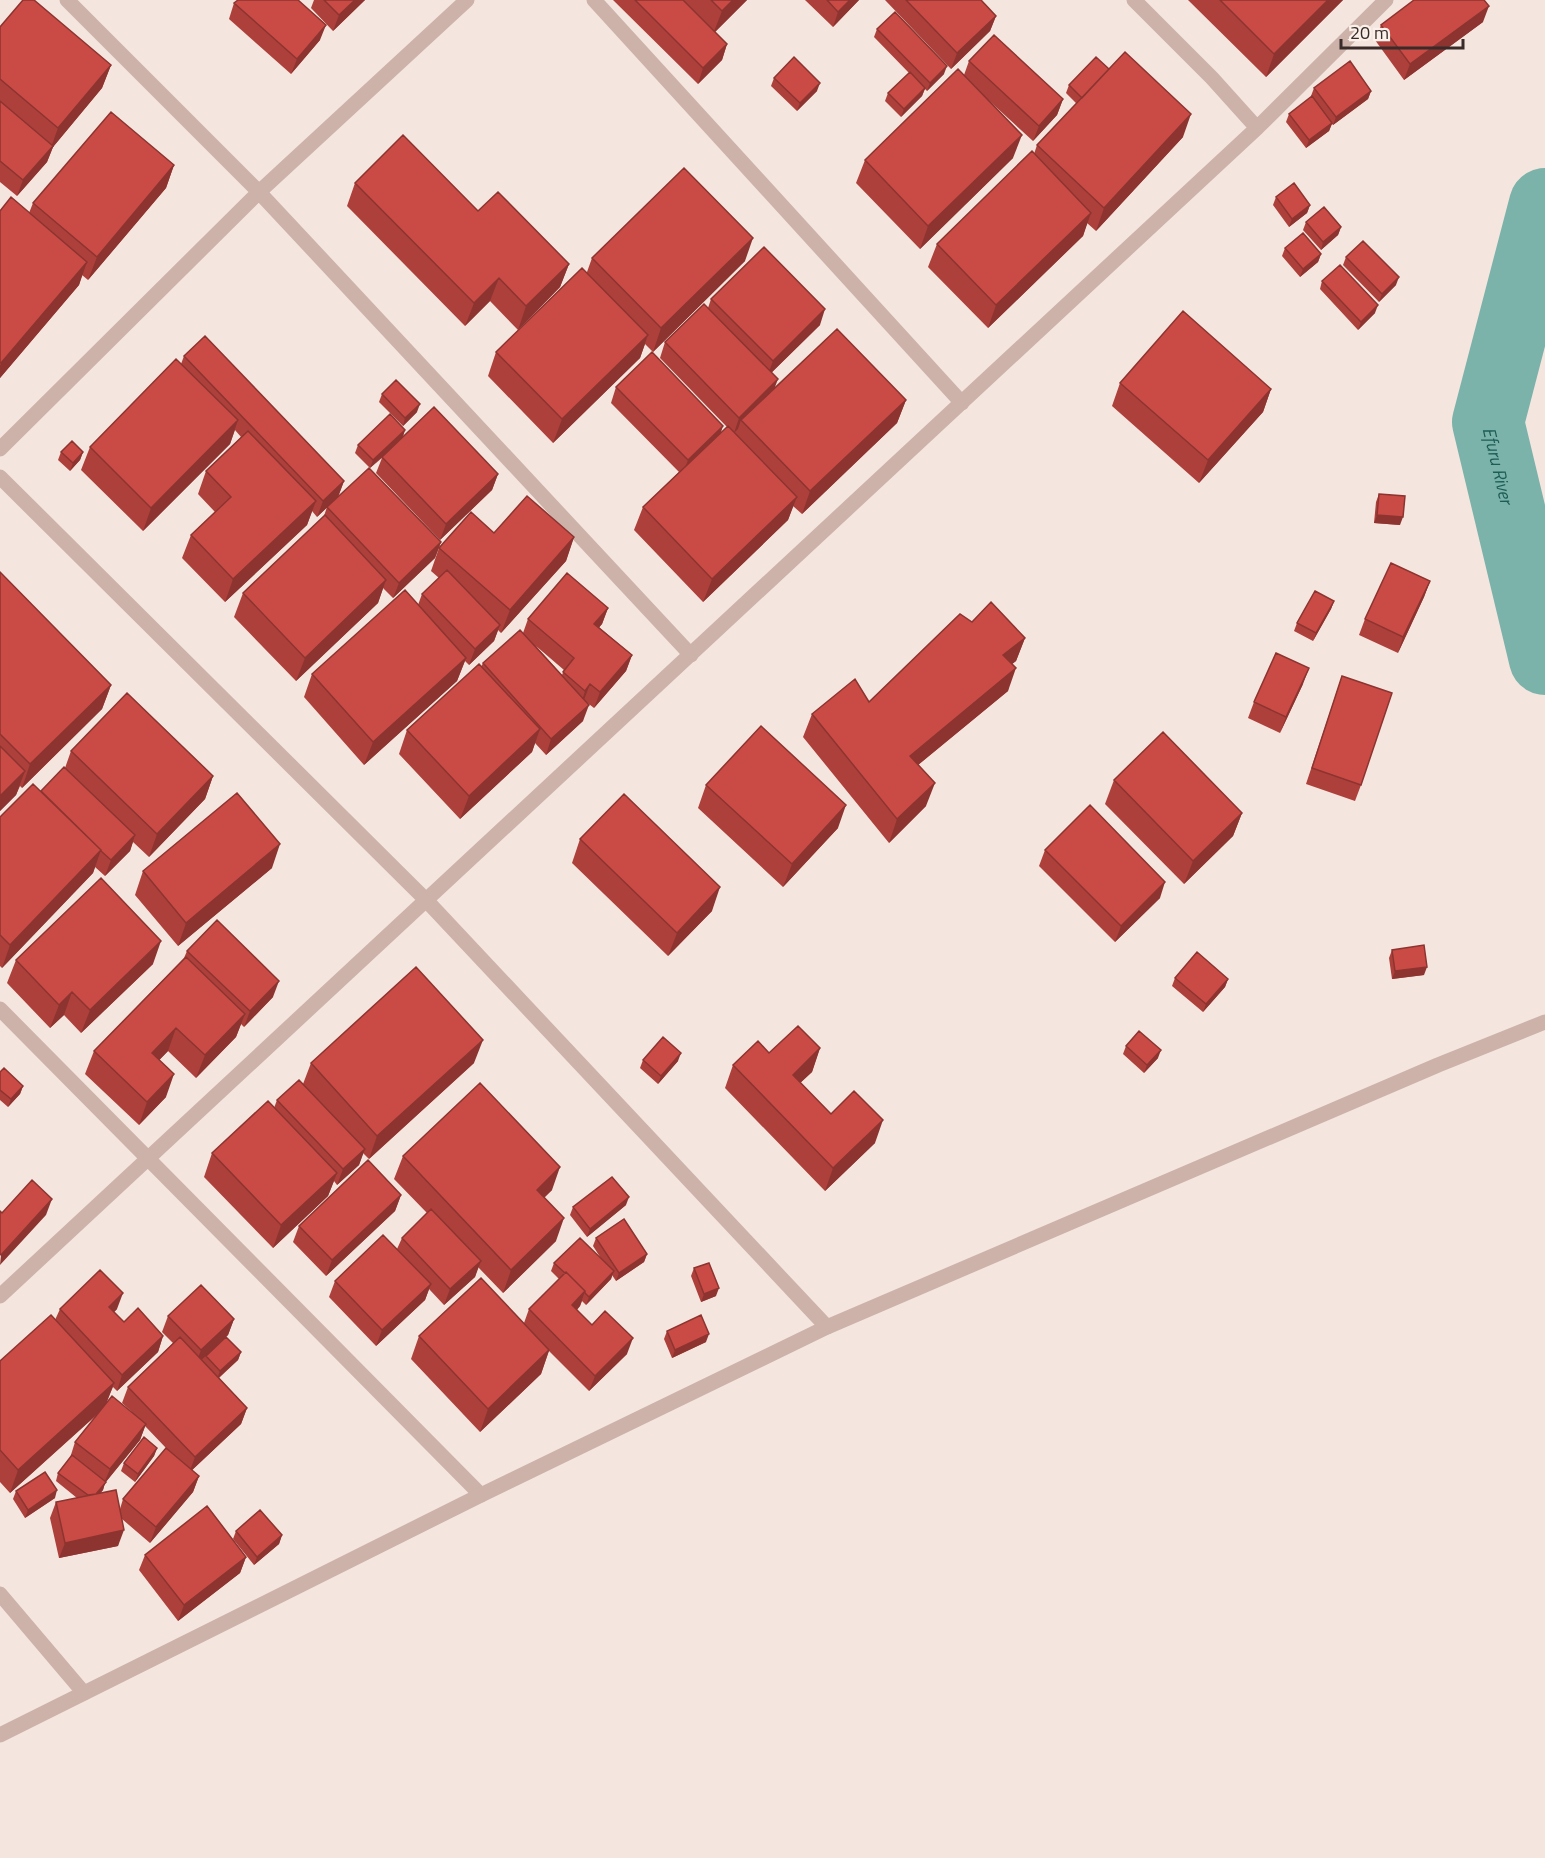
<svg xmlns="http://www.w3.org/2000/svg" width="1545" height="1858" font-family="'Titillium Web',sans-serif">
<rect width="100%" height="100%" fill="#f4e5de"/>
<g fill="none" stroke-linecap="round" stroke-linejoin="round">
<path stroke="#7bb2aa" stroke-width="72" id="s1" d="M1545,204l-57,218 57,237"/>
<path stroke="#ccb2a9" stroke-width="15" d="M67,0l192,192 432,463
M594,0l368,403
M1134,0l78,78 45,50
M0,449l259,-257 208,-192
M0,477l426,423 401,427
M0,1009l481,486
M0,1296l1257,-1168 129,-128
M0,1594l84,99"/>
<path stroke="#ccb2a9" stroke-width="15" d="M0,1735l481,-240 346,-168 611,-262 107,-43"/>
</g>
<path fill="#ae403b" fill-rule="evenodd" d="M314,0h51l-32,31 -22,-23z
M613,0h134l-32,32 12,12 -5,16 -24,24z
M805,0h54l-26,27z
M885,0h96l15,16 -6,15 -39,38z
M1188,0h155l-77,77z
M234,3l86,37 -29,34 -62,-55z
M1483,22l-79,58 -29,-40 6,-15z
M0,27l111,38 -9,23 -49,59 -6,15 -30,34 -17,-14z
M877,29l67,45 -17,17 -2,-2 -3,7 -21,21 -16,-16 3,-8 21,-20 -35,-36z
M969,61l94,38 -6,16 -24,26 -49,-45 29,62 -93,91 -64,-66 9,-23 99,-85z
M774,78l43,13 -20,20 -26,-25z
M1069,85l114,52 -87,94 -9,-8 -4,13 -95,92 -60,-61 9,-23 97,-90 3,-9 40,-41 -11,-11z
M1314,88l57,3 -3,8 -35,26 -1,-1 -3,7 -23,17 -20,-26 3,-8 23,-17 -1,-1z
M174,165l-8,23 -78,92 -6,-5 -3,10 -79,93v-167l29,2 4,-10z
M355,183l123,28 91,53 -9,23 -42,43 -28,-29 -25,25 -118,-120z
M1276,197l34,8 -3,8 -18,14 -16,-22z
M1306,222l35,5 -3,8 -17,15 -18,-20z
M1285,248l36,6 -3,8 -18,15 -18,-21z
M1346,257l50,28 -17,17 -36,-37z
M592,258l153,3 -92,91 -8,-8 -5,14 -87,85 -65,-67 8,-24 91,-80z
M1322,281l53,32 -17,17 -38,-41z
M711,299l109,26 -49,48 4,15 131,12 -9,23 -95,91 -9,-8 -5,14 -85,82 -69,-72 9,-23 36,-35 -68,-69 5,-16 105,46 6,-6 -67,-69 5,-16 43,-34z
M184,356l160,125 -6,16 -21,20 -5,-6 -5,14 -82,77 -43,-44 9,-23 24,-23 -17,-18 8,-23 35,-34 -6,-7 -5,14 -87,87 -62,-61 9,-23 91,-83z
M1120,383l151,6 -8,23 -64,71 -87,-77z
M382,394l35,18 -14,14 -24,-24z
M405,430l-2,7 95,37 -6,16 -52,50 -64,-67 6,-15 -12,10 -15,-15 3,-8z
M61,452h22l-3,8 -10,11 -12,-11z
M1379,494l21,31 -26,-2 2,-21z
M327,507l114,35 -6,16 -42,40 -10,-10 -5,15 -82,78 -62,-64 9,-24 81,-77z
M494,533l80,4 -8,24 -65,72 -3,-3 -4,11 -25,24 -4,-4 -8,20 -93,84 -60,-68 8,-23 106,-69 4,-11 17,-16 -8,-7 8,-23z
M0,572l111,113 -9,24 -80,79 -2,-2 -4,9 -16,16z
M1430,581l-6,16 -26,56 -39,-18 6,-16z
M1334,601l-3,8 -18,32 -19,-10 3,-8z
M608,608l-6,16 -3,3 33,28 -6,16 -32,37 -9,-7 -2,20 -37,34 -11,-12 -3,9 -72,67 -61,-65 8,-24 74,-63 2,-4 40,-30 5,-14zM536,646l28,24 -2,5z
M972,622l53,16 -9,23 -4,3 -4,27 -90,74 8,41 -37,37 -86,-106 9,-23 57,-12z
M1342,676l19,109 -6,16 -49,-17z
M1303,684l-23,49 -32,-15 6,-16z
M71,751l142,25 -8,23 -56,58 -16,-15 -3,9 -25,25 -10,-9 -2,6 -91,95 -2,-2v-149l41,-26 24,-23z
M1114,780l128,33 -9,23 -49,48 -79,-80z
M706,785l132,43 -55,59 -85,-79z
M580,839l132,72 -44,45 -96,-93z
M1045,850l115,48 -45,44 -76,-76z
M272,868l-94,78 -43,-51 8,-24z
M1392,950l32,25 -32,4 -3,-21z
M187,951l86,46 -29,30 -3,-3 -5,13 -40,41 -28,-27 -9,9 7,37 -27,28 -54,-51 9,-23 90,-93z
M16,960l137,4 -72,69 -17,-18 -14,13 -43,-45z
M1175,978l53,1 -3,8 -22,25 -31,-26z
M1126,1046l32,12 -14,15 -21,-19z
M820,1048l-8,24 -12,11 31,31 44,29 -50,48 -100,-103 8,-23 36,-12z
M643,1060l35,1 -20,23 -18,-16z
M311,1063h163l-105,96 -6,-6 -4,12 -22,20 -3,-4 -6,15 -55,52 -69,-71 8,-24 62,-45 3,-8 26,-16z
M0,1072l23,14 -3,8 -12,13 -8,-7z
M403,1156l149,34 -8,8 12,43 -53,52 -25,-26 -3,10 -31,28 -15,-16 -4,11 -49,46 -47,-49 6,-16 62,-32 5,-11 25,-25 -33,-34z
M401,1195l-6,16 -69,65 -33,-34 6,-16z
M626,1205l-39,32 -17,-22 3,-8z
M596,1238l51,16 -3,8 -28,19 -4,-6 -1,4 -25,26 -4,-4 -2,5 -3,4 15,15 35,29 -38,37 -40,-40 -8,23 -61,58 -69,-73 8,-23 105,-13 5,-14 30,-30 -8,-8 3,-8 48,-3 -9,-14z
M694,1268l22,28 -15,6 -10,-26z
M60,1309h57l-3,3 10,10 39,14 -5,16 -41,39 -4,-4 -7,16 26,9 -10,-9 6,-16 45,-44 -11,-11 6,-16 66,3 -6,16 -8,7 21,10 -3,8 -19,18 28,30 -6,16 -49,46 7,6 -6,16 -43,51 -28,-24 -4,27 -59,12 -9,-40 6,-16 21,-4 -21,-17 2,-8 12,-15 5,-16 25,-30 -90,81 -10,-11v-121l55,-41zM145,1426l21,22 -43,51 -3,10 -20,-16 3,-3 2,-7 35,-43z
M667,1331l39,11 -34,16 -8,-19z
M157,1448l-3,8 -19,26 -14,-11 3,-8z
M16,1491l39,7 -30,20 -12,-19z
M236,1531l46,4 -3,9 -25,21 -21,-26z
M145,1555l101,2 -6,16 -62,48 -39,-51z"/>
<path fill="#8d3430" d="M355,0h10l-32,31 6,-16z
M733,0h14l-34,34 9,-23z
M850,0h9l-26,27 5,-15z
M1328,0h15l-77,77 8,-23z
M1489,6l-6,16 -79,58 6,-16z
M996,16l-6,15 -39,38 6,-16z
M326,25l-6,15 -29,34 6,-15z
M727,44l-5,16 -24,24 5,-16z
M111,65l-9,23 -49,59 -6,15 -30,34 6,-16 27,-30 8,-22z
M947,66l-3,8 -17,17 3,-8z
M820,83l-3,8 -20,20 3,-8z
M925,88l-3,8 -21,21 3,-8z
M1371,91l-3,8 -35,26 3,-8z
M1063,99l-6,16 -24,26 6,-15z
M1191,114l-8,23 -87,94 8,-23z
M1332,123l-3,8 -23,17 3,-8z
M1022,135l-9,23 -93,91 8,-23z
M174,165l-8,23 -78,92 9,-23z
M1310,205l-3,8 -18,14 3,-8z
M1091,213l-8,23 -95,92 8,-23z
M1341,227l-3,8 -17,15 2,-8z
M753,238l-8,23 -92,91 8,-24z
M1321,254l-3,8 -18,15 3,-8z
M87,262l-8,23 -79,93v-12l1,-3z
M569,264l-9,23 -42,43 8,-24z
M1399,277l-3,8 -17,17 3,-8z
M499,278l-9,23 -25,25 9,-23z
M1378,305l-3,8 -17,17 3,-8z
M825,309l-5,16 -53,52 6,-16z
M648,335l-8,23 -87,85 9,-24z
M778,379l-6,16 -31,25 -3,9 -4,4 5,-15z
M1271,389l-8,23 -64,71 9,-23z
M906,400l-9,23 -95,91 8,-23z
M420,404l-3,8 -14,14 2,-8z
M238,420l-8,24 -87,87 8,-23z
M723,426l-5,16 -36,34 6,-16z
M405,430l-3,8 -32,30 3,-8z
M83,452l-3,8 -10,11 3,-8z
M498,474l-6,16 -52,50 6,-16z
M344,481l-6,16 -21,20 6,-16z
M797,497l-9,23 -85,82 9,-23z
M316,501l-9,24 -82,77 8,-23z
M1377,515l26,2 -3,8 -26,-2z
M574,537l-8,24 -65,72 9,-23z
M441,542l-6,16 -42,40 6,-15z
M386,580l-8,23 -82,78 9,-23z
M1430,581l-6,16 -26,56 5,-16z
M1334,601l-3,8 -18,32 3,-8z
M608,608l-6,16 -13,16 5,-16z
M500,625l-6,16 -25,24 6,-16z
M1025,638l-9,23 -22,17 9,-23z
M632,655l-6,16 -32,37 6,-16z
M466,658l-9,23 -93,84 9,-23z
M1016,668l-8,23 -107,88 9,-23z
M1309,668l-6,16 -23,49 6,-16z
M590,684l-6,16 -4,7 5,-16z
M111,685l-9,24 -80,79 8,-24z
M589,705l-6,16 -37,34 5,-16z
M540,729l-8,23 -72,67 9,-23z
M25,771l-9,24 -16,16v-15z
M213,776l-8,23 -56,58 8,-23z
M935,783l-9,23 -37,37 8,-24z
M846,805l-8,23 -55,59 9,-23z
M1242,813l-9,23 -49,48 9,-23z
M135,835l-5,16 -25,25 6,-16z
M280,844l-8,24 -94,78 8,-23z
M101,850l-8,23 -91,95 8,-23z
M1165,882l-5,16 -45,44 6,-16z
M720,887l-8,24 -44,45 9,-23z
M161,941l-8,23 -72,69 9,-23z
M1427,967l-3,8 -32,4 3,-8z
M1228,979l-3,8 -22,25 3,-8z
M279,981l-6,16 -29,30 6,-16z
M72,992l-8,23 -14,13 9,-23z
M245,1014l-9,23 -40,41 9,-23z
M176,1028l-8,23 -24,25 8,-23z
M483,1040l-9,23 -105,96 8,-23z
M820,1048l-8,24 -28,26 9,-23z
M1161,1050l-3,8 -14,15 3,-8z
M681,1053l-3,8 -20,23 3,-8z
M174,1074l-8,23 -27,28 8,-23z
M23,1086l-3,8 -12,13 3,-8z
M883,1120l-8,23 -50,48 8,-23z
M365,1149l-6,16 -22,20 6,-16z
M560,1167l-8,23 -24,23 9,-23z
M337,1173l-9,23 -55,52 8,-23z
M401,1195l-6,16 -69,65 6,-16z
M629,1197l-3,8 -39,32 3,-8z
M52,1199l-6,16 -46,50 1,-10z
M564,1218l-8,23 -53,52 8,-23z
M647,1254l-3,8 -28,19 3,-8z
M481,1261l-6,16 -31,28 6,-16z
M614,1271l-3,8 -25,26 3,-8z
M431,1284l-6,16 -49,46 6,-16z
M719,1288l-3,8 -15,6 3,-8z
M585,1291l-5,15 -14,15 6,-16z
M123,1293l-6,16 -14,14 6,-16z
M234,1319l-6,16 -33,31 6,-16z
M709,1334l-3,8 -34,16 3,-8z
M163,1336l-5,16 -41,39 5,-16z
M633,1338l-6,16 -38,37 6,-15z
M549,1350l-8,24 -61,58 8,-23z
M241,1352l-3,8 -21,19 3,-8z
M114,1383l-9,24 -95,86 8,-23z
M247,1408l-6,16 -52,49 6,-16z
M146,1424l-6,16 -35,43 -2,7 -14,17 3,-8 12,-16 6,-14z
M157,1448l-3,8 -19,26 3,-8z
M199,1476l-6,16 -43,51 6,-16z
M57,1490l-2,8 -30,20 3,-8z
M124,1530l-6,16 -59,12 6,-15z
M282,1535l-3,9 -25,21 3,-8z
M246,1557l-6,16 -62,48 6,-16z"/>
<path fill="#ca4b45" stroke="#8d3430" stroke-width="1.5" d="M23,0h11l77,65 -53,63 -58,-49v-52z
M238,0h60l28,25 -29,34 -63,-56z
M324,0h31l-16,15z
M635,0h48l44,44 -24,24z
M711,0h22l-11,11z
M827,0h23l-12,12z
M906,0h75l15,16 -39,37z
M1220,0h108l-54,54z
M1414,0h70l5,6 -79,58 -29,-39z
M895,12l52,54 -17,17 -53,-54z
M994,35l69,64 -24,27 -70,-65z
M1125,52l66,62 -87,94 -67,-63z
M794,57l26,26 -20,20 -26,-25z
M1096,57l13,12 -27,29 -13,-13z
M1350,61l21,30 -35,26 -22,-29z
M958,69l64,66 -94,91 -63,-66z
M910,72l15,16 -21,21 -16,-16z
M1312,96l20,27 -23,17 -20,-26z
M0,101l53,45 -30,34 -23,-19z
M111,112l63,53 -77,92 -64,-54z
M403,135l75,76 20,-19 71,72 -43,42 -27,-28 -25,25 -119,-120z
M1032,151l59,62 -95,92 -59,-61z
M684,168l69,70 -92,90 -69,-70z
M1294,183l16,22 -18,14 -16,-22z
M11,197l76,65 -86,101 -1,-1v-151z
M1324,207l17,20 -18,15 -17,-20z
M1303,233l18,21 -18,15 -18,-21z
M1363,241l36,36 -17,17 -36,-37z
M764,247l61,62 -52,52 -62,-62z
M1340,265l38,40 -17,17 -39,-41z
M582,268l66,67 -86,84 -66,-67z
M704,304l74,75 -39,39 -74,-76z
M1183,311l88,78 -63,71 -88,-77z
M837,329l69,71 -96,91 -69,-71z
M205,336l139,145 -21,20 -139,-145z
M652,352l71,74 -35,34 -72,-73z
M176,359l62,61 -87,88 -61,-61z
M396,380l24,24 -15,14 -23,-24z
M434,407l64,67 -52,50 -64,-67z
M390,414l15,16 -32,30 -15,-15z
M728,426l69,71 -85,82 -69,-72z
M248,431l68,70 -83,78 -42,-44 40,-38 -25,-26z
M72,441l11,11 -10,11 -12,-11z
M369,468l72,74 -42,41 -72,-76z
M1379,494l26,2 -2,21 -26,-2z
M527,496l47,41 -64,73 -71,-62 32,-36 23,21z
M325,515l61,65 -81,78 -62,-65z
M1391,563l39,18 -27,56 -38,-18z
M447,570l53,55 -25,24 -53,-55z
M0,572l111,113 -81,79 -30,-30z
M567,573l41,35 -14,16 38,31 -32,37 -10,-8 -5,7 -22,-19 11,-14 -46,-39z
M405,590l61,68 -93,84 -61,-68z
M1315,591l19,10 -18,32 -19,-10z
M991,602l34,36 -22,17 13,13 -106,88 25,27 -38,36 -85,-105 43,-35 14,23 91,-88 12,8z
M520,630l69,75 -38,34 -68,-76z
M1276,653l33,15 -23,49 -32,-15z
M479,664l61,65 -71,67 -62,-66z
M1342,676l50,17 -31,92 -49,-17z
M127,693l86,83 -56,58 -86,-83z
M761,726l85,79 -54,59 -86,-79z
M1163,732l79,81 -49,48 -79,-81z
M0,746l25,25 -25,25z
M64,767l71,68 -24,25 -10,-9v-1l-60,-59z
M33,784l68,66 -91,95 -10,-10v-118z
M237,793l43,51 -94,79 -43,-52z
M624,794l96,93 -43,46 -97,-94z
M1090,805l75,77 -44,44 -76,-76z
M101,878l60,63 -71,69 -18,-18 -13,13 -43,-45z
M217,920l62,61 -29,30 -63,-60z
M1424,945l3,22 -32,4 -3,-21z
M1197,952l31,27 -22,25 -31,-26z
M186,957l59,57 -40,41 -29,-27 -24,25 22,21 -27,28 -53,-51z
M416,967l67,73 -106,96 -66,-73z
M798,1026l22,22 -27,27 38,39 23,-23 29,29 -50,48 -100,-103 25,-24 11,12z
M1139,1031l22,19 -14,15 -21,-19z
M663,1037l18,16 -20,23 -18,-16z
M4,1068l19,18 -12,13 -11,-9v-18z
M299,1080l66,69 -22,20 -66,-69z
M480,1083l80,84 -23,23 27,28 -53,52 -108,-114z
M268,1101l69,72 -56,52 -69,-72z
M368,1160l33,35 -69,65 -33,-34z
M612,1177l17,20 -39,32 -17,-22z
M32,1180l20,19 -51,56 -1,-1v-43l2,2z
M431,1209l50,52 -31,28 -48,-51z
M624,1219l23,35 -28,19 -23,-35z
M383,1235l48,49 -49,46 -47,-49z
M580,1238l34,33 -25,26 -4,-4v-2l-19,-19 -1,1 -11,-10z
M709,1263l10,25 -15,6 -10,-26z
M100,1270l23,23 -14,14 15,15 14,-14 25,28 -41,39 -62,-66z
M566,1272l19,19 -13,14 20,20 13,-14 28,27 -38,38 -66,-67z
M481,1278l68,72 -61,59 -69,-73z
M201,1285l33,34 -33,31 -33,-34z
M51,1315l63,68 -96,87 -18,-20v-89z
M701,1315l8,19 -34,16 -8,-19z
M180,1337l67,71 -52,49 -67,-70z
M226,1337l15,15 -21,19 -14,-15z
M112,1396l34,28 -36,45 -35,-27z
M144,1437l13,11 -19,26 -14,-11z
M166,1448l33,28 -43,51 -33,-28z
M72,1455l34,27 -10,12 -8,1 -30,-22z
M45,1472l12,18 -29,20 -12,-19z
M116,1490l8,40 -59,13 -9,-41z
M207,1506l39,51 -62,48 -39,-50z
M260,1510l22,25 -25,22 -21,-26z"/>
<g text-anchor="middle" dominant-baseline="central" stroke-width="6" stroke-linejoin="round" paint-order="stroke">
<g font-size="18" font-style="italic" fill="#1c5d54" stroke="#fbf0ea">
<text stroke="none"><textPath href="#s1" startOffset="270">Efuru River</textPath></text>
</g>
</g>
<path d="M1341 39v9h122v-9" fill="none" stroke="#392b29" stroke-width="3"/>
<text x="1350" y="39" font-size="18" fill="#392b29" stroke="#fbf0ea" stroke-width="4.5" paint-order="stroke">20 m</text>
</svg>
